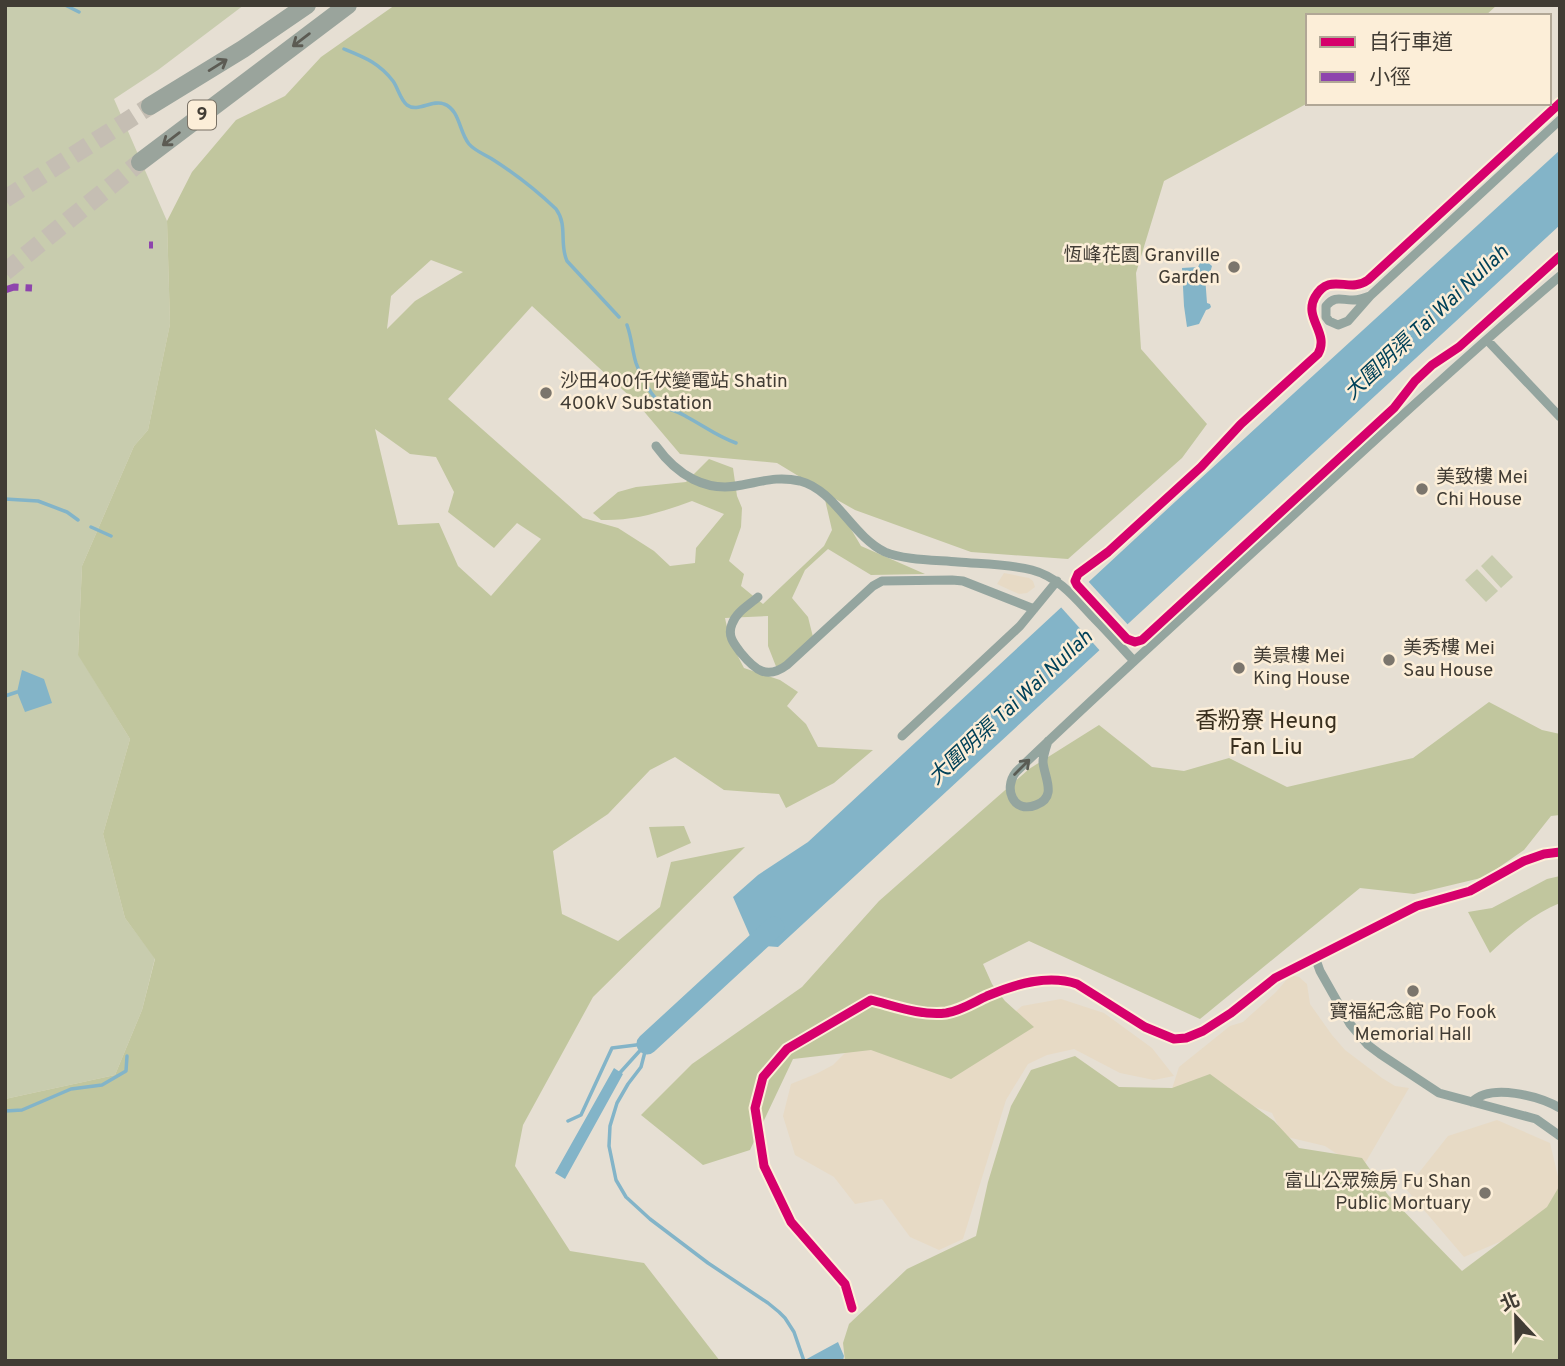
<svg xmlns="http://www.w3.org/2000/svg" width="1565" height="1366" font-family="Overpass,'Noto Sans TC',sans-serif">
<rect width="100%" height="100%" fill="#e6dfd3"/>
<path fill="#e7dac5" d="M1004,573l25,5 4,3 2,6 -8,6 -8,1 -7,-3 -15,-7z
M1294,976l5,1 8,7 3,20 22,31 13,15 37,28 13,8 14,2 -45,77 -12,-1 -27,-18 -42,-10 -11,-23 -30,-11 -72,-7 9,-28 51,-41 13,-4 33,-30 13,-15z
M1061,999l43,14 48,35 22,28 -20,4 -34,-7 -46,-24 -27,6 -19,9 -22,36 -43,139 -24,11 -29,-13 -28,-38 -27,5 -21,-27 -39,-22 -12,-39 8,-32 27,-11 15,-8 18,-18 137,-13 34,-28z
M1497,1120l53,23 10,42v17l-44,33 -52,22 -58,-68 42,-53z"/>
<path fill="#c8ccae" d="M5,5h239l-86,65 -44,29 53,122 3,103 -22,106 -14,16 -52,120 -4,88 52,85 -27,95 22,84 30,40 -13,52 -27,65 -110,24z
M1492,555l21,22 -12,11 -20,-22z
M1477,569l21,22 -12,11 -21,-22z"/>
<path fill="#c1c69e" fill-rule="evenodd" d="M395,5h1102l-12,11h-177v87l-144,78 -28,92 5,76 66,75 -25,34 -114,101 -97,-7 -116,-42 -23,-13 29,49 64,28 -54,1 -43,-26 -23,21 -13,28 16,19 6,24 -37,28 -9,-23v-30l-43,2 5,23 14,27 36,12 18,12 -11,14 19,18 12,23 55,3 -39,33 -48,25 -7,-14 -55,-4 -49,-33 -25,13 -42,44 -55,37 9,63 56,27 42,-34 11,-45 74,-15 -152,150 -70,128 -8,41 55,85 74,12 76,98h-715v-262l110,-24 27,-65 13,-51 -30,-41 -22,-84 27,-95 -52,-84 4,-89 52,-120 14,-16 22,-106 -3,-103 25,-49 44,-52 49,-24 36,-39zM431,260l32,12 -48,29 -28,28 4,-33zM532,306l104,96 44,52 97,9 46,28 9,39 -8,16 -61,58 -22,-18 3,-12 -15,-13 12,-34 1,-19 -5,-12 -4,-28 -24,-9 -23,23 -50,5 -18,5 -25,21 8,7c33,1 61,-8 91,-19l32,13 -28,34 -1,15 -25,3 -16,-15 -36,-23 -35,-10 -135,-119zM375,429l35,25 26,3 18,35 -6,20 46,36 23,-25 24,16 -50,57 -33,-30 -19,-43 -41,2z
M1489,702l53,28 18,4v81l-9,1 -27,34 -39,27 -71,17 -54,-6 -160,131 -171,-78 -46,23 9,20 13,17 29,26 -83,52 -80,-29 -78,9 -43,91 -47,15 -62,-50 51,-51 110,-77 77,-86 150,-132 70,-44 53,42 32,4 45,-13 58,29 126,-29z
M684,826l7,17 -34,15 -8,-31z
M1560,876v27c-27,11 -49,30 -70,50l-22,-41 24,-4 55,-29z
M1075,1056l44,31 53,1 38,-14 64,47 25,27 63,10 26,37 74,76 85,-64 13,-22v176h-715l-2,-18 6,-19 58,-55 69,-33 12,-54 23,-76 20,-36z"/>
<path fill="#83b4c8" d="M1560,150v75l-782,722 -24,-2 -21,-48 25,-22 50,-33 368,-341z
M1206,261l6,5 -2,7 -5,3 2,27 3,1 1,3 -2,2 -3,1 -7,14 -12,3 -3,-21 -2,-38 16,-1 2,-4z
M22,670l22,9 8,24 -27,9 -8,-20z
M614,1068l9,6 -58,105 -10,-6z
M838,1342l6,14 -1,5h-40z"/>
<path fill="#e6dfd3" d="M1087,580l43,47 -28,26 -43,-48z"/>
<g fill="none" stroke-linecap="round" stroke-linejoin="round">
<path stroke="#83b4c8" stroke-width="3.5" d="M65,5l14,7
M344,49c22,9 35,14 49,32 5,7 7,18 14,24 11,8 25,-6 37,-1 16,6 15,28 25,40 6,7 15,10 23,15 22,14 45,32 64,50 12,16 3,35 11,52l52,56
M627,325c5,14 5,25 9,38 4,12 13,29 22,38 8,9 20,10 29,16 17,9 31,20 49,26
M5,499l33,2 29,11 11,8
M91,527l20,9
M5,696l12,-4
M647,1044l-6,23 -13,17 -11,19 -7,23 -1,20 7,34 10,17 24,22 58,44 60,40 11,9 6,6 9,14 10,29
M617,1076l28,-31
M5,1111l17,-1 49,-21 31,-4 24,-14 1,-15
M568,1121l13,-6 31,-67 32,-4"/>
<path stroke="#83b4c8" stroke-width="21" d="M647,1044l127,-117"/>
<path stroke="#c5beb3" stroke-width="18" stroke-dasharray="18 9" stroke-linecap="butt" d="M5,199l145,-93
M5,272l135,-110"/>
<path stroke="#94a59f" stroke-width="9" d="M1370,296c-5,2 -11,4 -17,4 -12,0 -18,-5 -27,6v11l3,4 9,4 10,-4 22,-25 190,-176
M1487,340l73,77
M656,446c21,29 50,47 86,39 22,-4 36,-9 58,-4 35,9 52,55 85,71 18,8 52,8 73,10 24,2 51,2 74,8 27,7 44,29 62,48 14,14 27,29 40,43
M758,597c-9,8 -22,15 -26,27 -5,12 2,20 9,29 14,17 26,27 46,12l86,-79 9,-5 70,-1 11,1 71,28
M902,736l118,-110 37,-45
M1048,741c-2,7 -5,14 -5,21 1,15 15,35 -7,43 -23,9 -33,-17 -20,-33 81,-78 165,-154 248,-230 98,-90 195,-180 296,-266
M1315,957l5,14 30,53 18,21 12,9 59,39 97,26 24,17
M1472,1102c19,-19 67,-6 88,6
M852,1308l-7,-24 -54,-62 -27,-56 -9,-58 8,-31 24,-28 84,-49c24,6 50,16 75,13 14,-2 28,-11 41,-17 28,-12 61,-22 90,-12l68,43 29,12 12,-1 17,-7 28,-18 44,-35 142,-72 53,-15 54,-30 20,-7 16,-2"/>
<path stroke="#9aa49c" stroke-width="18" d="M150,106l93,-57 64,-44
M140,162l208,-157"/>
<path stroke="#8e44ad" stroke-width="7" stroke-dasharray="14 7" stroke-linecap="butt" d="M149,245h4
M5,290l9,-3 18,1"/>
<g stroke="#fceed8" stroke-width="13">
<path id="cycleway" d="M1560,103l-192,177c-19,14 -38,-9 -53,17 -12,21 15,36 3,57l-77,70 -40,43 -93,85 -30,22 -3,7 2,4 50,54 8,3 7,-2 252,-232 21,-27 17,-16 27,-18 101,-91
M852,1308l-7,-24 -54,-62 -27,-56 -9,-58 8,-31 24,-28 84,-49c24,6 50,16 75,13 14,-2 28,-11 41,-17 28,-12 61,-22 90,-12l68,43 29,12 12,-1 17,-7 28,-18 44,-35 142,-72 53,-15 54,-30 20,-7 16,-2"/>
</g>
<use href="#cycleway" stroke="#d6006c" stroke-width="9"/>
</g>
<defs><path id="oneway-shaft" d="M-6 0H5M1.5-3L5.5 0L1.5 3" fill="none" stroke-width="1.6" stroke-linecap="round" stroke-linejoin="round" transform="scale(1.75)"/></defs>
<g stroke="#5c5b53">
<use href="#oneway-shaft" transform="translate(301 40) rotate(143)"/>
<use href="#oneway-shaft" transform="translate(218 65) rotate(-32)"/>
<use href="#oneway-shaft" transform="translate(171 139) rotate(143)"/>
</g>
<use stroke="#5a5c54" href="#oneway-shaft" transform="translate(1022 767) rotate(-45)"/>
<g fill="#7b756c" stroke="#fceed8" stroke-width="2.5">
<circle cx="1234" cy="267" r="7"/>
<circle cx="546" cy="393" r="7"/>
<circle cx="1422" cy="489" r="7"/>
<circle cx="1389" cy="660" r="7"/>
<circle cx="1239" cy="668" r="7"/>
<circle cx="1413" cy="991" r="7"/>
<circle cx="1485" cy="1193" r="7"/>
</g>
<g text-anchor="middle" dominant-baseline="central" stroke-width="5" stroke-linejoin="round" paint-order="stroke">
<rect fill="#fceed8" stroke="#797165" stroke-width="2" x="188" y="100.5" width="28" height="29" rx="5"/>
<g font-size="18" font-weight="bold" fill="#413c34">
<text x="202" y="115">9</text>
</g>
<g font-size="19" fill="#413c34" stroke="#fceed8" text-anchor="start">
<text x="1220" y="256" text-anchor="end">恆峰花園 Granville<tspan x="1220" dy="22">Garden</tspan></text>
<text x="560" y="382">沙田400仟伏變電站 Shatin<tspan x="560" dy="22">400kV Substation</tspan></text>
<text x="1436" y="478">美致樓 Mei<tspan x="1436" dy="22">Chi House</tspan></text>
<text x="1403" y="649">美秀樓 Mei<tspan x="1403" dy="22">Sau House</tspan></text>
<text x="1253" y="657">美景樓 Mei<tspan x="1253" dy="22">King House</tspan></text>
<text x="1413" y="1013" text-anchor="middle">寶福紀念館 Po Fook<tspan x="1413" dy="22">Memorial Hall</tspan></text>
<text x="1471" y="1182" text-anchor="end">富山公眾殮房 Fu Shan<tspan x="1471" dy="22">Public Mortuary</tspan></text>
</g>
<g font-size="21" font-style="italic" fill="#004158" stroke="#fceed8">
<text transform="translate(1427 323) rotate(-43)">大圍明渠 Tai Wai Nullah</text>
<text transform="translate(1011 708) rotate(-43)">大圍明渠 Tai Wai Nullah</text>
</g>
<g font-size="23" fill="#392f1e" stroke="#fceed8">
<text x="1266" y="722">香粉寮 Heung<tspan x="1266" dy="26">Fan Liu</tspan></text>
</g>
</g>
<rect width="1565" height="1366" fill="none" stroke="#413c34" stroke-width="14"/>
<rect x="1306" y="14" width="245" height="91" fill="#fceed8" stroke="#b1a796" stroke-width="2"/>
<rect x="1320" y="37" width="35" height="10" fill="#d6006c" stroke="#b1a796" stroke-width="2"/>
<text x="1369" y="49" font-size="21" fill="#413c34">自行車道</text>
<rect x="1320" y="72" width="35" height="10" fill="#8e44ad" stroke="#b1a796" stroke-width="2"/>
<text x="1369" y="84" font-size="21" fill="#413c34">小徑</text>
<g transform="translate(1516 1317) rotate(338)" stroke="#fceed8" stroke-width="5" paint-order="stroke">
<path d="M0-5L12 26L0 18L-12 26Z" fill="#413c34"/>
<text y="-10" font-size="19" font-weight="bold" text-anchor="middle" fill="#413c34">北</text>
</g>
</svg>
